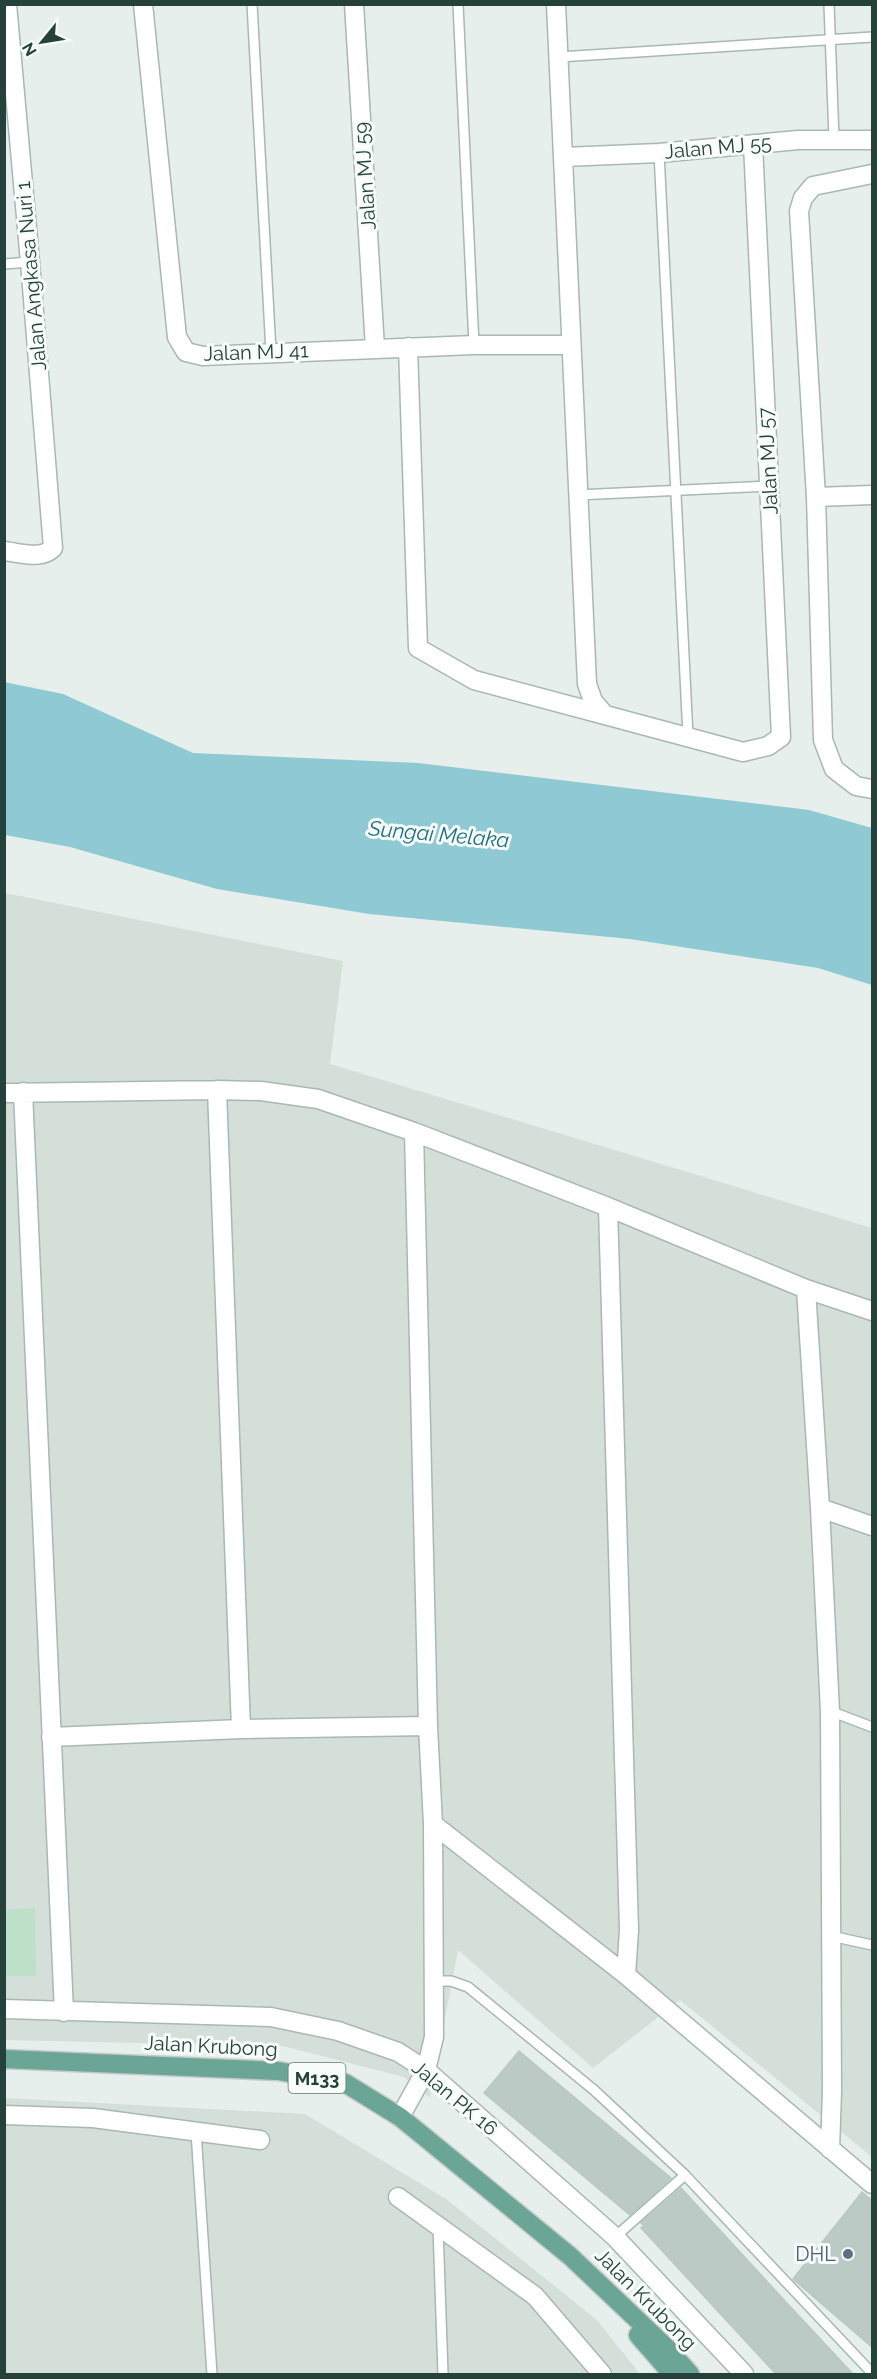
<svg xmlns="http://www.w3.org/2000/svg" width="877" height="2379" font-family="Raleway,sans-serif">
<rect width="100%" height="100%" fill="#e6efeb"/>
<path fill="#d4dfda" d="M5,893l338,68 -13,103 542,164v929l-192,-157 -87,68 -135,-118 -28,148 -26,-21 -121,-31 -278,-6z
M4,2098l301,16 141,85 151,121 43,54h-635z"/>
<path fill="#bfe0c8" d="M35,1908l1,68h-31v-66z"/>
<path fill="#8ec9d4" d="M4,682l59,12 130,59 225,10 391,47 63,18v157l-54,-17 -188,-29 -261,-25 -152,-25 -147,-42 -65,-12z"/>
<path fill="#bbcac4" stroke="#b8c9c2" stroke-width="1.5" d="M519,2051l152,127 -41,37 -146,-122z
M681,2188l104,113 68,73h-77l-135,-146 3,-2 -3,-3z
M862,2192l11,9v147l-80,-69z"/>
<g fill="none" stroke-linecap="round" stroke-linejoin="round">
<g stroke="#a8b8b2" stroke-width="12">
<path id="service" d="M252,4l19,348
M458,4l16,341
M829,4l5,135
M559,57l313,-20
M659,153l29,583
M4,264l26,-2
M577,495l192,-9
M830,1711l42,16
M831,1936l41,9
M434,1981h17l17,6 126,103 91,85 187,198
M196,2132l16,242
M438,2227l5,147
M615,2237l70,-62"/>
</g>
<g stroke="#a8b8b2" stroke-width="21">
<path id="minor" d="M143,4l34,333 9,15 17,4 271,-11h97
M354,4l21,344
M556,4l31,680 6,17 12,14 138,37 25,-6 13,-9 -28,-593
M564,157l95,-4 139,-13h74
M872,174l-59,12 -10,12 -4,13 17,286 7,243 11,29 22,17 16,3
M408,347l10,301 56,32 131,35
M816,497l56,-2
M4,551c17,2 37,9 49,-3l-23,-286 -23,-258
M217,1090l24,639
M23,1092l41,920
M4,1093l213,-3 44,1 57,8 96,33 194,75 198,82 66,22
M608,1207l21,723 -3,45
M806,1289l14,219 10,203 2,380 -2,58
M820,1508l52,18
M51,1737l190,-8 187,-3
M433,1824l193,151 246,209
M4,2009l267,8 67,14 60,21 28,18 189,167 129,137
M4,2115l89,3 167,22
M400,2117l26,-47 8,-33 -1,-213 -5,-98 -14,-594
M398,2197l137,99 67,78"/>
</g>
<g stroke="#c2cac8" stroke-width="21">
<path id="primary" d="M4,2059l274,12 67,12 55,34 170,139 97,92 23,26
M638,2335l34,39"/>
</g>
<use href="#service" stroke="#fff" stroke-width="9"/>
<use href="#minor" stroke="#fff" stroke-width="18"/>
<use href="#primary" stroke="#6aa596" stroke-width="18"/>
</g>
<circle fill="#5c6f8a" stroke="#f7fbf9" stroke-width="2" cx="848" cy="2254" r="6"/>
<g text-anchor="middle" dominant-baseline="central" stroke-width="6" stroke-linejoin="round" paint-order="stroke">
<rect fill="#f7fbf9" stroke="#637a73" stroke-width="1.5" x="288.5" y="2063" width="57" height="30" rx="4.5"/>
<g font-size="18" font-weight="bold" fill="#24423a">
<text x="317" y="2078">M133</text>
</g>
<g font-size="20" fill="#24423a" stroke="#f7fbf9">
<text transform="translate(718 147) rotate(-5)">Jalan MJ 55</text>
<text transform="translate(365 176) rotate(-94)">Jalan MJ 59</text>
<text transform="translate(31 276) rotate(-95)">Jalan Angkasa Nuri 1</text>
<text transform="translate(256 352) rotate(-2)">Jalan MJ 41</text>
<text transform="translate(768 461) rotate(-93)">Jalan MJ 57</text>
<text transform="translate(211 2046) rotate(3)">Jalan Krubong</text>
<text transform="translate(455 2098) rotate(40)">Jalan PK 16</text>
<text transform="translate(646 2299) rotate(45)">Jalan Krubong</text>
</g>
<g font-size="20" fill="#4e5e75" stroke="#f7fbf9" text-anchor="end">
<text x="836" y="2254">DHL</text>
</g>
<g font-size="21" font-style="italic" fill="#1c6f80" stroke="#f7fbf9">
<text transform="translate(439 834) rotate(5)">Sungai Melaka</text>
</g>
</g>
<rect width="877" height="2379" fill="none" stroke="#24423a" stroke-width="12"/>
<g transform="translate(42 42) rotate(240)" stroke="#f7fbf9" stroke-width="4.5" paint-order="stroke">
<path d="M0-4.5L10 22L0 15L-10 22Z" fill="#24423a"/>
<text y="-9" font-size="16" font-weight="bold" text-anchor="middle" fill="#24423a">N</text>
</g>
</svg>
